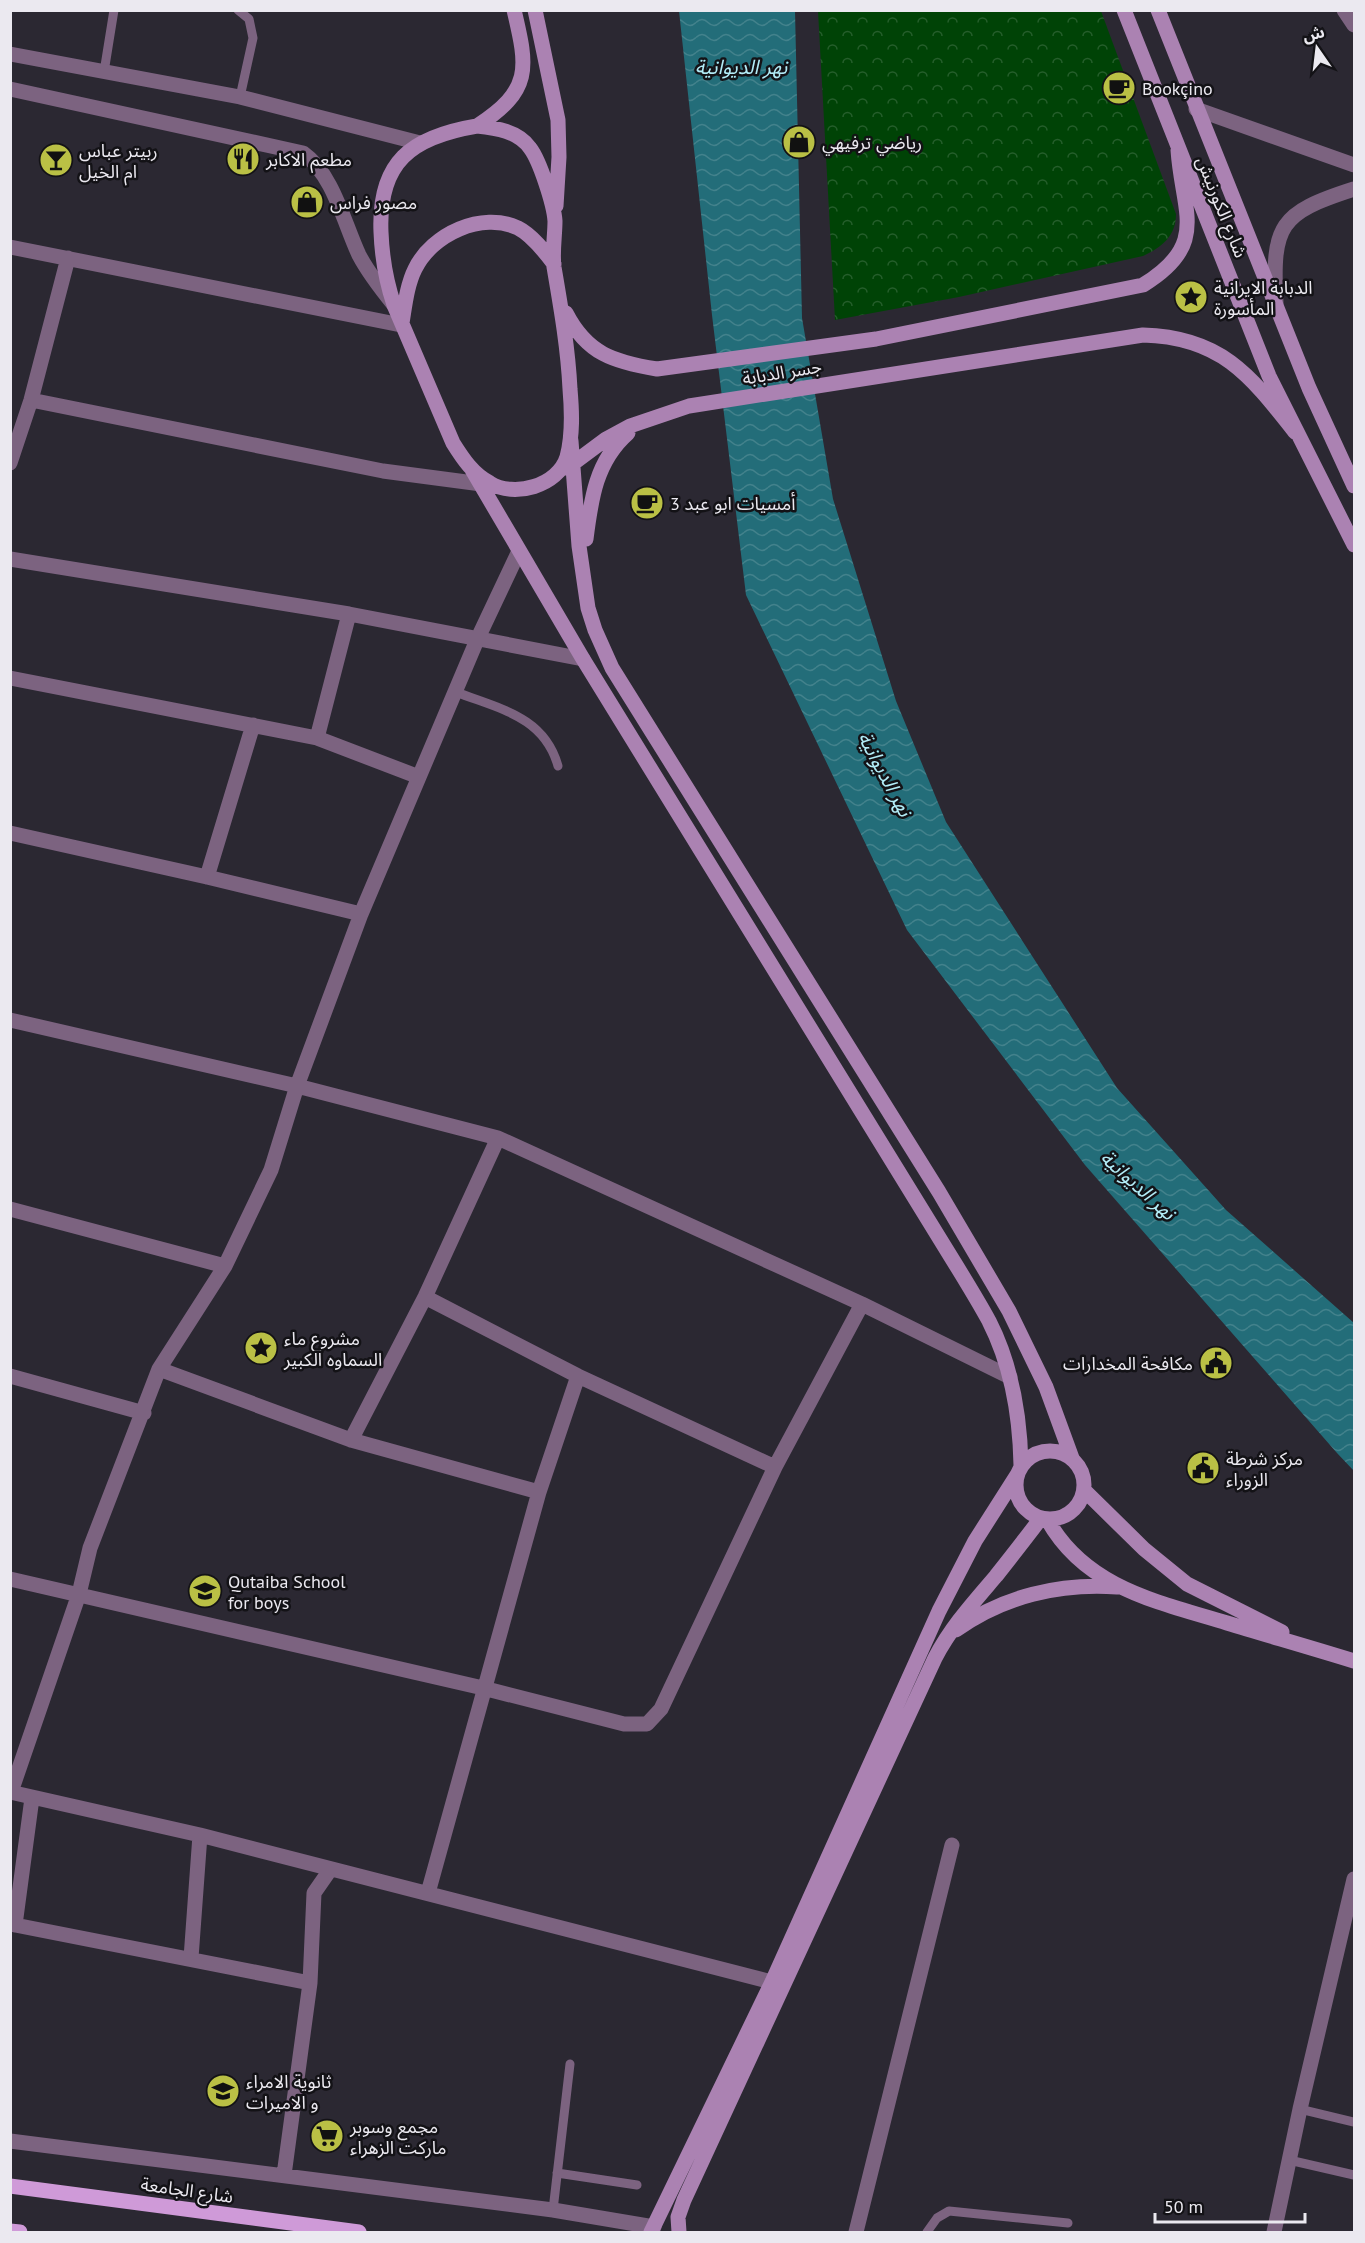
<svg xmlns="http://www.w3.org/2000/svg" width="1365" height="2243" font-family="'PT Sans','Noto Sans Arabic',sans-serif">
<defs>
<pattern id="park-crowns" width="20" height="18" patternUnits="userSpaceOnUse" patternTransform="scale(1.5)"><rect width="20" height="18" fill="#004306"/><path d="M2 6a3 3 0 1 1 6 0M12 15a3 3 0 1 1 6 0" fill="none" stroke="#255e2b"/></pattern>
<pattern id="water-waves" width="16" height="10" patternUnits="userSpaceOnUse" patternTransform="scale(1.5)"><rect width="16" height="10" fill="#236d79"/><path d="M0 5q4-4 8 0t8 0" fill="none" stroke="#43828c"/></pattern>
</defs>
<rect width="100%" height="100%" fill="#2b2832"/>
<path fill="url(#park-crowns)" d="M818,11h283l75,203c0,22 -14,33 -33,42l-184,41 -124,23z"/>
<path fill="url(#water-waves)" d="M679,11h116l7,307 31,181 63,202 50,121 171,266 109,122 128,113v148l-17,-18 -252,-288 -178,-235 -161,-335 -34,-280z"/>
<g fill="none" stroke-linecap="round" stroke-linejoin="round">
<path stroke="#7c6380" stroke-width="9" d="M238,10l11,9 4,19 -13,59
M104,72l10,-62
M456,692c43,17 88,24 102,74
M1300,2109l54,13
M1289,2160l65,15
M557,2173l80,12
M553,2210l17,-146
M927,2232l10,-14 12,-7 119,12"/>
<path stroke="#7c6380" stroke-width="15" d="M1344,10l10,15
M1196,109l158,56
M10,247l391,78
M1276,303c-4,-78 3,-90 78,-114
M31,400l352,71 106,14
M10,463l21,-63 37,-142
M10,559l339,55 234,45
M10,678l307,60 102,39
M317,738l32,-124
M10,833l197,44 154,37
M207,877l46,-152
M10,1020l287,66 201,52 364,166 148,73
M10,1209l215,57
M425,1297l153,79 197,91
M159,1369l192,71 188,52
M10,1376l134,37
M351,1440l74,-143 73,-159
M10,1579l473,109 141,36h23l14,-15 114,-242 87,-163
M10,1792l190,43 583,150
M11,1792l68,-198 11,-46 69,-179 66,-103 46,-96 26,-84 64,-172 116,-274 42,-89
M428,1893l111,-401 39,-116
M10,1924l300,59
M15,1925l17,-127
M191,1958l9,-123
M10,2141l543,69 101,17
M284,2175l26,-192 4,-90 16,-23
M856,2232l96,-387
M1274,2232l26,-123 54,-230"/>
<path stroke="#7c6380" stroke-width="15" d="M10,54l230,43 180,46
M10,89l293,64c30,21 41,70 56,102 10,19 22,34 35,50"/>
<path stroke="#ab82b2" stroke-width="15" d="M535,10l23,110 1,37 -3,49
M1124,10l145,366 85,169
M1158,10l151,378 45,98
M477,126c19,2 41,5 53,22 10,13 24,57 25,73 0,15 -3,31 -1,46 7,41 14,81 16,122 2,23 3,46 -3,68 -9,29 -53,41 -77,26 -17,-9 -27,-24 -37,-40l-59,-138c-8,-24 -12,-47 -13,-73 -3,-70 30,-95 96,-106z
M477,126c55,-36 51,-57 37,-116
M566,313c21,41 48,49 91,56l219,-30 267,-54c67,-41 39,-73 35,-135
M402,323c3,-18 5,-38 13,-54 17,-35 67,-58 103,-41 14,7 27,24 36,36
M571,441l8,105 9,62 7,22 17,38 327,524 70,119 37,76 26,71
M471,468l112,191 368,598c13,21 26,42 38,64 23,45 31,95 32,144
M567,468l39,-29 24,-13 59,-20 454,-71c78,2 107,40 152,97
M586,539c5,-40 10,-78 42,-106
M1016 1485a34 34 0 1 1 68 0a34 34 0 1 1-68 0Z
M1084,1490l60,59 43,35 95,48
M1047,1519c38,69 111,83 180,104 43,13 85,25 127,38
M956,1630c47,-34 104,-47 161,-43
M651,2232l121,-250 167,-371 36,-70 42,-66
M679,2232l-1,-15 6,-17 251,-542c16,-31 38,-55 61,-82 15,-19 30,-38 45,-58"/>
<path stroke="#cf9ad8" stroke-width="15" d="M10,2186l349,46
M10,2231l10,1"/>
</g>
<defs>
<g id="cafe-disc" transform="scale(1.725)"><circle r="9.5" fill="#bac045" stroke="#131216"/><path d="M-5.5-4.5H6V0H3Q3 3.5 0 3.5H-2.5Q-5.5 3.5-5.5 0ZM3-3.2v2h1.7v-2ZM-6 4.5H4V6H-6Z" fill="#111"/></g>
<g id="shop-disc" transform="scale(1.725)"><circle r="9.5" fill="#bac045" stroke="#131216"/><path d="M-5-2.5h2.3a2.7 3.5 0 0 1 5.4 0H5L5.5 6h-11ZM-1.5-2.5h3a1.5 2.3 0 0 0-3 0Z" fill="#111"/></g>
<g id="restaurant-disc" transform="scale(1.725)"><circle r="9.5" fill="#bac045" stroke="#131216"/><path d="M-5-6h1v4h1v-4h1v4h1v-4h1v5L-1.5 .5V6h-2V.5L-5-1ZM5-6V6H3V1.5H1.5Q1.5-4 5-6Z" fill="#111"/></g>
<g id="bar-disc" transform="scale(1.725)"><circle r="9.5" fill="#bac045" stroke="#131216"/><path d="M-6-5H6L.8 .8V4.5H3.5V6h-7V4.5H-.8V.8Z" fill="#111"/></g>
<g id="sight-disc" transform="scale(1.725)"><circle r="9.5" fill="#bac045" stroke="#131216"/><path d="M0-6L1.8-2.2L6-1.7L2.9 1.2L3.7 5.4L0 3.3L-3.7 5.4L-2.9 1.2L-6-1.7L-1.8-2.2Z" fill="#111"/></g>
<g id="civic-disc" transform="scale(1.725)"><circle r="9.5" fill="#bac045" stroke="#131216"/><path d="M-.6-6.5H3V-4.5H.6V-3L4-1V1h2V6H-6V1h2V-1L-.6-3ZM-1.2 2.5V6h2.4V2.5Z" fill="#111"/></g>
<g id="school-disc" transform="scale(1.725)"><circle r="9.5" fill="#bac045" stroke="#131216"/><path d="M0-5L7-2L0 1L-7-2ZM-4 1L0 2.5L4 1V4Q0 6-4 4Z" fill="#111"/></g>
<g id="supermarket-disc" transform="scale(1.725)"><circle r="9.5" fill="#bac045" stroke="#131216"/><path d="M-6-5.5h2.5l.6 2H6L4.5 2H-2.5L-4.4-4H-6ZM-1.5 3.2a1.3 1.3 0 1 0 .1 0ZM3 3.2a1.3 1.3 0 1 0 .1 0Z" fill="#111"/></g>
</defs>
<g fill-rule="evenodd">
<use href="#cafe-disc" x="1119" y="88"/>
<use href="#shop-disc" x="799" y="142"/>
<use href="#restaurant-disc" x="243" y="159"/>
<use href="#bar-disc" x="56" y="160"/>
<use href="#shop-disc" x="307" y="202"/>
<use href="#sight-disc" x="1191" y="297"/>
<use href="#cafe-disc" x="647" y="503"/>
<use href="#sight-disc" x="261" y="1348"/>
<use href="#civic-disc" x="1216" y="1363"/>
<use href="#civic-disc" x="1203" y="1468"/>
<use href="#school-disc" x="205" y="1591"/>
<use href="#school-disc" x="223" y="2091"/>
<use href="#supermarket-disc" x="327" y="2136"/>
</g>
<g text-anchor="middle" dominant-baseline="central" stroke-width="5" stroke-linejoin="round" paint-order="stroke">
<g font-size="18" fill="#ebe9f0" stroke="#131216" text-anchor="start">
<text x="1142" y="88">Bookçino</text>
<text x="822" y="142">رياضي ترفيهي</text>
<text x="79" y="150">ربيتر عباس<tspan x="79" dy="21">ام الخيل</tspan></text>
<text x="266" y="159">مطعم الاكابر</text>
<text x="330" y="202">مصور فراس</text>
<text x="1214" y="287">الدبابة الايرانية<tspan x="1214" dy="21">المأسورة</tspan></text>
<text x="670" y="503">أمسيات ابو عبد 3</text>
<text x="284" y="1338">مشروع ماء<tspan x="284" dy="21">السماوه الكبير</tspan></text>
<text x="1193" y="1363" text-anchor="end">مكافحة المخدارات</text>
<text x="1226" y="1458">مركز شرطة<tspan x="1226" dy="21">الزوراء</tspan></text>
<text x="228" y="1581">Qutaiba School<tspan x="228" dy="21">for boys</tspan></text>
<text x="246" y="2081">ثانوية الامراء<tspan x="246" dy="21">و الاميرات</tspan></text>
<text x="350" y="2126">مجمع وسوبر<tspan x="350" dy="21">ماركت الزهراء</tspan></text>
</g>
<g font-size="18" fill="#ebe9f0" stroke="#131216">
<text transform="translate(1222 207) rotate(68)">شارع الكورنيش</text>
<text transform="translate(782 372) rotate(-9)">جسر الدبابة</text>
<text transform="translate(187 2190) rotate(8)">شارع الجامعة</text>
</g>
<g font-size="20" font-style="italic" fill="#b2ecf7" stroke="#131216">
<text x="741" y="67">نهر الديوانية</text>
<text transform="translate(885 774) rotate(62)">نهر الديوانية</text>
<text transform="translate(1138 1185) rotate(42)">نهر الديوانية</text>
</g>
</g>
<rect width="1365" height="2243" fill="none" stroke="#ebe9f0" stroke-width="24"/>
<g transform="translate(1317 48) rotate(346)" stroke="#131216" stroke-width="4.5" paint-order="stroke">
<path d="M0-4.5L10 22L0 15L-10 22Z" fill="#ebe9f0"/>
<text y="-9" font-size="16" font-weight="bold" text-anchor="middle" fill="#ebe9f0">ش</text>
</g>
<path d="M1155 2213v9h150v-9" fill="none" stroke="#ebe9f0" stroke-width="3"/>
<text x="1164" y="2213" font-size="18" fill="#ebe9f0" stroke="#131216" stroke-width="4.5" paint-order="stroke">50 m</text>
</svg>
